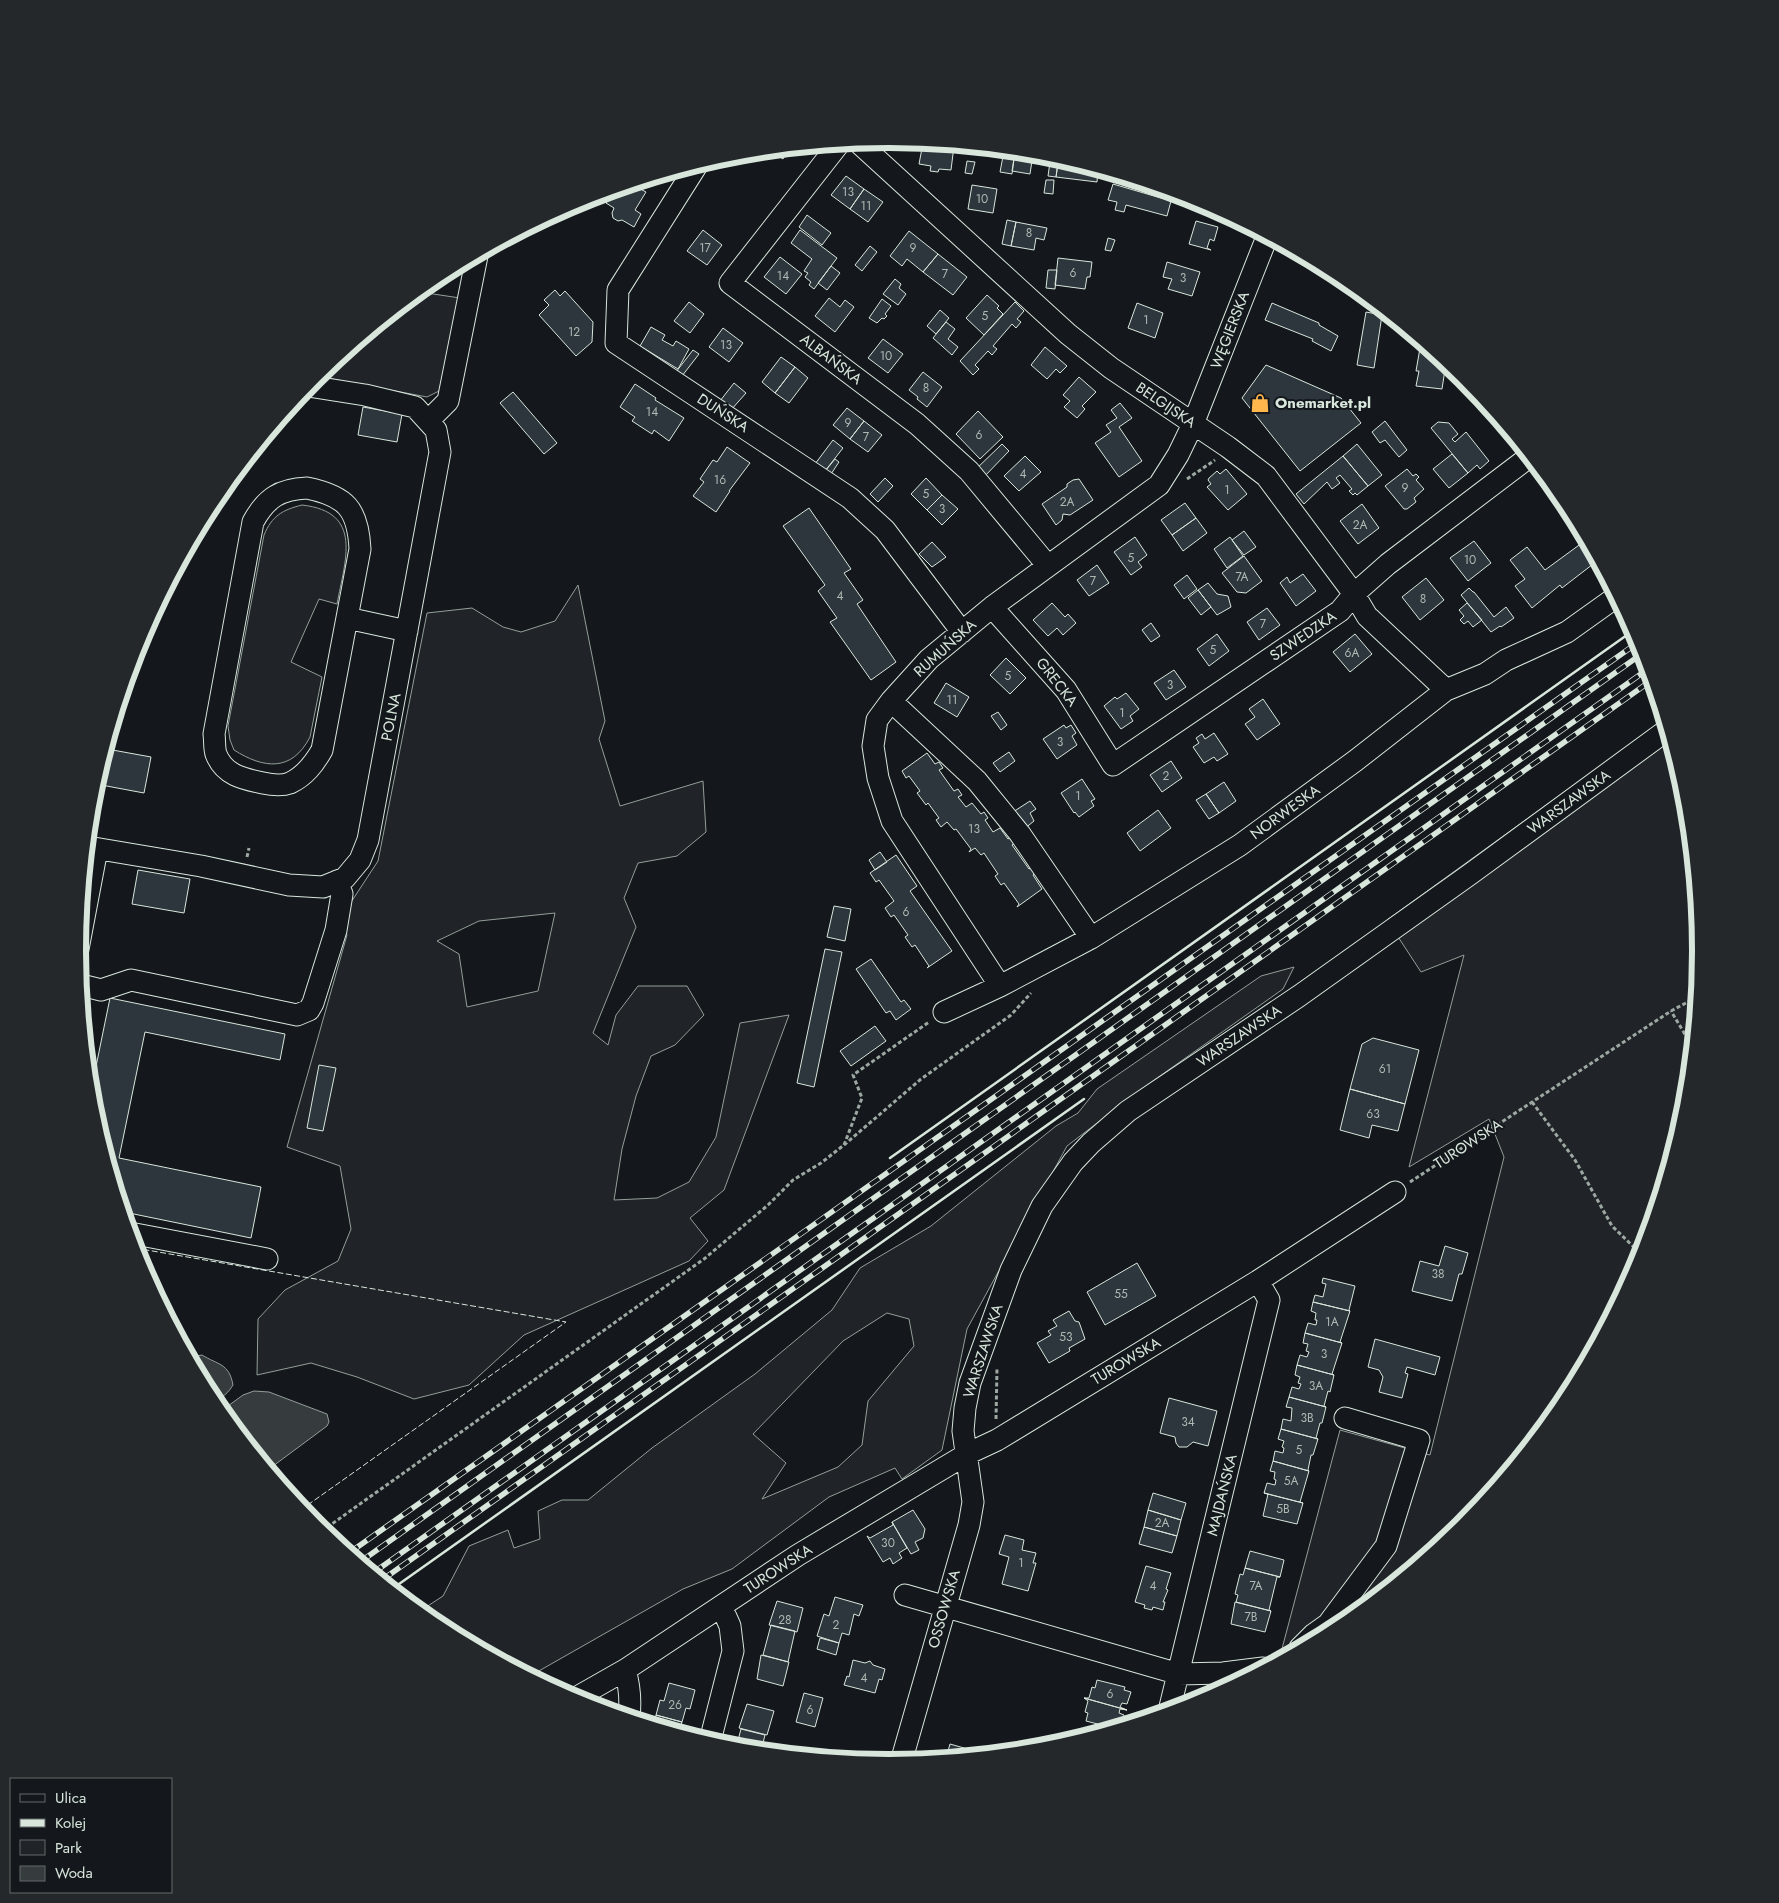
<svg xmlns="http://www.w3.org/2000/svg" width="1779" height="1903" font-family="Jost,sans-serif">
<rect width="100%" height="100%" fill="#14181c"/>
<path fill="#202428" stroke="#939e99" fill-rule="evenodd" d="M420,292l40,6 -21,93 -12,6 -110,-21z
M302,505c62,7 43,55 35,99l-18,-5 -28,63 31,15 -12,60c-18,35 -46,32 -76,13l-4,-10 -2,-14 36,-191c8,-19 18,-25 38,-30z
M578,585l27,136 -6,18 21,67 83,-25 3,51 -29,24 -39,7 -14,35 12,29 -43,106 15,12 8,-30 22,-29h49l17,29 -29,30 -24,11 -15,40 -14,53 -8,51 43,-2 32,-16 27,-45 24,-114 49,-8 -65,175 -34,28 18,23 -19,20 -165,74 -55,50 -55,14 -57,-22 -46,-14 -54,12 1,-56 27,-29 53,-29 13,-32 -11,-63 -53,-19 60,-212 -5,-19 36,-55 49,-248 45,-5 31,19 18,5 34,-11zM555,913l-17,78 -71,16 -8,-53 -22,-13 42,-20z
M1664,720l22,73 15,159 -15,158 -46,153 -76,140 -101,123 -123,101 -61,33 61,-230 90,25 74,-298 -15,-38 -80,48 55,-212 -43,17 -34,-52z
M1294,967l-11,22 -140,99 -76,58 -100,183 -25,121 -40,29 -7,-11 -66,29 -97,72 -49,20 -153,87 -92,-50 -18,-15 23,-15 26,-50 39,-16 6,18 26,-9 -2,-28 24,-11h26l64,-52 103,-74 77,-64 28,-42 71,-42 125,-100 22,-13 19,-24 164,-113zM887,1313l22,6 5,27 -46,55 -6,44 -24,22 -76,32 24,-36 -33,-29 90,-93z"/>
<path fill="#363b3e" stroke="#939e99" d="M202,1355c16,10 27,8 31,30 -5,8 -10,13 -20,15l-12,-21 -1,-9 -6,-6 3,-8z
M254,1391l15,1 58,22 2,8 -2,4 -58,43 -48,-58 22,-16z"/>
<path fill="#2c363c" stroke="#d8e6dc" d="M923,143l31,3 -3,24 -12,-1 -1,3 -8,-1 1,-5 -12,-2z
M788,149l-5,10 -13,-8z
M1004,151l11,1 -3,22 -12,-2z
M1015,152l18,2 -3,20 -18,-3z
M728,156l-7,12 -5,-3 -1,3 -4,-3 4,-5z
M967,161l8,1 -3,12 -7,-1z
M1066,161l32,9 -1,12 -41,-5 2,-15 8,2z
M1050,162l8,1 -2,14 -8,-1z
M846,176l18,13 -14,20 -19,-14z
M1046,180h8l-1,14 -9,-1z
M1113,184l58,17 -4,15 -41,-11 -2,7 -9,-2 2,-8 -9,-2z
M633,185l13,7 -11,18 6,4 -7,13 -12,-7 -4,1 -5,-3 -1,-5 2,-5 -8,-5 8,-12 4,1 2,-3z
M972,185l25,4 -4,24 -25,-4z
M864,189l19,13 -15,20 -18,-13z
M1176,194l17,5 -2,7 -17,-4z
M807,215l24,18 -9,12 -23,-18z
M1007,220l9,2 -5,24 -9,-2z
M1196,221l22,6 -4,14 -4,-2 -3,9 4,2 -22,-6z
M1016,222l31,6 -3,12 -8,-2 -2,12 -23,-4z
M703,230l19,15 -15,20 -20,-14z
M800,230l37,28 -23,31 -5,-4 2,-3 -6,-5 3,-4 -4,-2 8,-12 -21,-16z
M909,231l29,23 -15,18 -16,-13 -5,7 -12,-10z
M1108,238l7,2 -4,11 -6,-1z
M870,246l7,6 -15,19 -7,-6z
M938,254l29,23 -14,18 -30,-23z
M780,257l22,17 -16,20 -22,-17z
M1058,258l34,4 -2,15h-3l-2,12 -30,-4z
M1167,262l33,10 -8,24 -24,-7 4,-10 -9,-2z
M831,266l9,7 -13,17 -9,-7z
M1048,270h9l-2,19 -9,-1z
M895,279l6,5 -2,4 7,6 -8,11 -15,-11z
M555,290l5,6 5,-5 28,31 -1,20 -16,14 -37,-41 10,-10 -5,-5z
M987,295l12,11 -2,2 6,6 -19,21 -18,-17z
M829,298l11,9 5,-7 9,7 -19,25 -20,-16z
M882,299l9,7 -6,8 2,2 -3,3 -2,-1 -5,5 -8,-5z
M689,302l15,12 -14,19 -16,-12z
M1015,302l9,9 -7,8 4,3 -5,6 -4,-4 -19,22 4,3 -5,6 -4,-4 -13,14 4,4 -6,6 -13,-14z
M1137,303l26,10 -8,25 -27,-10z
M1272,303l47,20v2l19,11 -7,15 -19,-10 1,-2 -48,-19z
M940,310l9,8 -13,16 -9,-8z
M1366,312l16,3 -8,53 -17,-3z
M946,322l9,7 -7,10 10,8 -6,8 -19,-17z
M651,327l14,8 -3,5 11,6 3,-5 13,8 -11,20 -38,-23z
M723,328l20,15 -14,19 -20,-15z
M883,339l20,15 -15,19 -20,-15z
M1045,347l22,19 -7,7 -4,-4 -9,10 -16,-14z
M1420,348l10,2 16,13 -4,26 -26,-3 3,-15h-3z
M693,350l6,4 -17,22 -6,-4z
M781,357l14,10 -20,26 -13,-11z
M1266,365l75,33 20,25 -61,48 -58,-73z
M795,367l13,11 -19,25 -14,-10z
M923,372l19,15 -15,20 -10,-8 1,-2 -9,-7z
M1079,377l17,15 -14,14 3,3 -8,9 -13,-11 6,-6 -7,-6z
M734,383l12,10 -15,17 -11,-9z
M635,384l21,14 -1,2 29,18 -15,23 -15,-11 -2,4 -20,-13 3,-4 -15,-10z
M513,392l44,51 -13,11 -44,-51z
M1120,403l12,15 -13,9 23,34 -23,16 -24,-34 16,-11 -5,-7 11,-7 -6,-8z
M363,407l39,7 -5,28 -39,-7z
M847,408l17,13 -14,18 -17,-14z
M978,411l25,26 -23,22 -24,-25z
M1496,417l19,23 -3,2 -19,-22z
M864,421l18,14 -14,17 -18,-13z
M1385,421l22,29 -8,7 -14,-17 -5,3 -8,-11z
M1438,422l11,1 9,11 -6,5 3,3 11,-10 23,29 -9,8 -3,-4 -9,8 -37,-45z
M833,440l10,8 -18,23 -10,-7z
M1002,444l7,7 -27,28 -8,-8z
M1357,444l25,31 -14,11 -25,-30z
M727,447l23,16 -21,28h1l-14,21 -23,-16 11,-14 -4,-3 13,-19 4,2z
M1452,454l16,19 -19,15 -16,-19z
M1025,456l16,16 -22,19 -15,-15z
M1343,456l25,30 -11,9 -2,-2 -2,2 -4,-4 3,-2 -12,-14 -4,3 4,5 -8,6 -5,-7 -23,22 -8,-10z
M835,459l4,3 -8,12 -5,-4z
M1226,469l21,25 -19,16 -21,-23 4,-3 -3,-4 1,-2 8,-7 3,3z
M1407,469l6,7 3,-2 3,3 -3,3 8,9 -10,9 2,4 -9,7h-3l-19,-23z
M885,478l8,8 -15,16 -8,-8z
M926,478l16,17 -15,15 -16,-16z
M1079,479l14,21 -23,15 -7,-1 -1,6 -6,5 -14,-21 25,-17v-3l6,-4z
M942,495l16,14 -16,16 -15,-15z
M1185,503l11,15 -24,17 -11,-15z
M1362,504l17,24 -21,16 -18,-23z
M809,508l42,61 -7,4 19,27 -6,4 39,58 -25,18 -41,-58 7,-4 -19,-27 7,-6 -42,-59z
M1196,518l11,15 -24,18 -11,-16z
M1244,531l12,16 -12,8 -12,-15z
M1135,537l12,18 -9,7 4,5 -11,8 -17,-23z
M1230,537l13,19 -16,12 -13,-19z
M1586,540l11,21 -35,27 -2,-3 -28,23 -17,-22 10,-7 -15,-19 17,-13 18,23z
M1474,541l17,22 -23,18 -18,-23z
M932,542l14,15 -14,10 -13,-13z
M1244,556l18,25 -16,12 -9,-1 -15,-19z
M1097,565l12,18 -20,13 -12,-16z
M1303,574l13,17 -20,15 -16,-23 7,-6 3,6z
M1187,575l10,14 -13,10 -10,-14z
M1426,578l18,22 -24,20 -18,-23z
M1208,583l9,11 11,2 3,11 -14,8 -19,-25z
M1469,588l4,4h1l20,25 12,-10 8,11 -13,9 -1,-1 -9,6 -30,-37z
M1198,590l13,17 -10,8 -13,-17z
M1052,603l13,14 3,-3 8,9 -13,12 -6,-7 -9,8 -15,-16z
M1467,603l15,17 -9,7 -5,-6 -4,3 -4,-4 4,-4 -5,-6z
M1267,608l13,17 -21,15 -12,-18z
M1151,623l9,13 -9,6 -9,-12z
M1217,634l12,17 -20,15 -12,-17z
M1355,634l17,20 -22,18 -17,-20z
M1006,658l20,20 -16,16 -20,-19z
M1174,670l12,17 -20,13 -12,-17z
M946,683l23,14 -12,20 -23,-14z
M1126,693l13,16 -9,7 3,5 -12,8 -17,-23 11,-9 2,2z
M1263,699l17,25 -23,16 -12,-16 10,-7 -6,-8z
M998,712l9,13 -6,5 -10,-14z
M1064,725l2,3 5,-3 5,8 -4,3 5,9 -20,14 -14,-20z
M1214,733l14,21 -11,7 -3,-4 -10,6 -11,-16 6,-4 -3,-5 6,-4 3,5z
M107,749l44,8 -7,36 -48,-9z
M1009,752l6,9 -15,11 -7,-9z
M927,753l8,11 4,-2 4,6 -4,2 15,21 4,-2 4,6 -4,2 8,10 6,-4 9,11 3,-2 4,6 -3,2 8,12 7,-4 8,11 3,-2 4,6 -3,2 17,24 3,-2 4,6 -3,2 9,14 -25,18 2,-3 -15,-21 -3,2 -6,-9 3,-2 -14,-21 -3,2 -6,-7 -6,4 2,-3 -15,-20 -2,1 -7,-8 -6,5 -5,-7 3,-2 -11,-15 -2,2 -9,-12 3,-2 -11,-15 -3,2 -4,-7z
M1171,761l11,17 -20,14 -12,-17z
M1082,779l13,20 -4,2 3,5 -15,11 -4,-5 -1,1 -13,-20z
M1224,782l12,19 -17,12 -13,-19z
M1206,794l13,19 -10,6 -13,-19z
M1030,801l6,8 -6,4 4,8 -10,8 -11,-17z
M1158,810l13,18 -31,23 -13,-18z
M880,852l7,10 -12,8 -6,-10z
M896,855l21,31 -7,5 42,60 -25,17 2,-2 -14,-21 -3,2 -7,-10 3,-2 -14,-20 -3,2 -6,-9 9,-7 -15,-21 -3,2 -6,-9z
M138,870l52,9 -6,34 -52,-9z
M834,906l17,3 -6,32 -18,-4z
M825,949l17,3 -28,135 -17,-4z
M871,959l30,43 3,-2 7,9 -15,11 -6,-9 -4,2 -30,-44z
M110,998l175,36 -5,26 -135,-28 -26,126 142,29 -10,51 -127,-26 -31,-102 -2,-19z
M875,1026l11,15 -35,25 -11,-15z
M1373,1038l46,12 -14,54 -55,-15 12,-45z
M319,1065l17,3 -13,63 -16,-3z
M1350,1089l55,15 -7,27 -26,-6 -3,13 -29,-8z
M1445,1246l23,7 -6,21h-3l-7,27 -40,-10 8,-30 19,5z
M1137,1263l19,33 -51,29 -18,-33z
M1323,1278l32,8 -6,24 1,1 -37,-9 2,-7 8,2 3,-13 -4,-1z
M1313,1302l37,9 -10,31 2,1 -37,-10 3,-10 8,2 1,-5h-2l1,-7 -5,-2z
M1069,1311l6,10 4,1 6,17 -16,9 1,3 -21,12 -12,-20 14,-8 -3,-4 9,-5 -4,-6z
M1305,1333l37,10 -10,31 2,1 -37,-10 3,-10 7,2 2,-5 -3,-1 2,-7 -5,-1z
M1375,1339l65,18 -5,18 -28,-8 -2,6 3,1 -6,24 -23,-6 4,-15 -4,-7 -11,-3z
M1297,1365l37,10 -4,17 -2,-1 -4,15 2,1 -37,-10 3,-10 7,2 2,-5 -3,-1 2,-6 -5,-2z
M1289,1397l37,10 -4,16h-2l-4,15 2,1 -37,-10 2,-10 8,2 1,-13 -6,-1z
M1169,1398l48,13 -9,35 -15,-4 -6,5h-8l-3,-4 -1,-6 -15,-4z
M1281,1429l37,10 -5,16h-2l-3,15 1,1 -36,-10 2,-10 8,2 1,-5 -2,-1 2,-6 -6,-2z
M1273,1461l36,10 -9,31 3,1 -39,-10 3,-10 8,2 1,-5 -2,-1 1,-7 -5,-1z
M1153,1493l33,10 -5,17 -33,-10z
M1264,1493l39,10 -6,21 -34,-8 5,-22z
M913,1510l12,19 -2,9 -8,4 4,8 -8,4 -19,-32z
M1148,1510l33,10 -4,16 -33,-9z
M892,1522l15,26 -8,5 3,5 -9,6 -3,-6 -7,4 -16,-26 3,2 23,-13z
M1144,1527l33,9 -5,17 -33,-9z
M1005,1535l19,5 -2,10 14,3 -3,10h3l-8,28 -26,-7 7,-27 -10,-3z
M1250,1551l34,9 -4,17 -35,-9z
M1146,1566l25,7 -5,16 2,1 -5,12h2l-2,8 -10,-3 -1,3 -8,-2 1,-3 -10,-3z
M1245,1568l35,9h-3l-8,33 2,1 -35,-9 2,-7 -3,-1 5,-20 3,1z
M835,1597l28,8 -4,11 -5,-2 -5,21 -7,-2 -3,10 -22,-7 7,-22 5,2z
M777,1601l26,7 -6,24 -28,-7z
M1235,1602l36,9 -6,21 -34,-8z
M771,1625l24,6 -7,31 -25,-7z
M820,1638l19,5 -3,12 -19,-6z
M761,1655l28,7 -6,24 -26,-7z
M853,1660l12,3 5,-2 3,4 12,4 -3,11 -3,-1 -4,14 -31,-8 3,-9 2,1z
M1097,1680l28,7 -1,3 7,2 -4,12 -5,-1 -2,4 7,3 -43,-12h5l3,-11 3,1z
M669,1683l26,7 -5,19 -4,-1 -4,14 -26,-7 4,-15 4,1z
M804,1693l19,5 -8,29 -19,-5z
M1084,1698l43,12 -7,-1 -1,4 5,2 -2,11h-7l-2,2 -27,-7 2,-8 -3,-1 3,-11z
M747,1704l27,7 -7,24 -28,-7z
M656,1715l26,7 -3,10 -25,-8z
M741,1729l24,6 -4,16 -25,-3z
M950,1744l21,6 -2,6 -23,2z
M821,1749l37,11 -39,-3z"/>
<g fill="none" stroke-linecap="round" stroke-linejoin="round">
<g stroke="#d8e6dc" stroke-width="23">
<path id="minor" d="M859,143l209,191 43,34 117,79 38,29 88,118 13,22 79,74
M838,145l-108,138 187,141 52,47 79,95
M697,165l-79,125 -2,53 234,155 35,32 77,102
M428,421l20,-20 29,-145
M307,488c39,8 51,21 53,61l-38,201c-8,14 -17,26 -32,33 -8,3 -18,2 -27,0 -20,-4 -39,-8 -47,-29 -2,-6 -1,-14 -2,-20l39,-212c13,-24 27,-33 54,-34z
M992,607l74,83 47,75 227,-154 14,-17 34,-30 141,-107
M347,618l60,13
M891,701l86,80 43,53 71,104
M88,847l113,19 88,19 34,2 22,-9 15,-18 8,-20 72,-388 -4,-22 -21,-23 -50,-12 -57,-9
M78,949l19,-100
M81,985l20,5 30,-10 166,35 12,-5 4,-7 23,-73 6,-36 -5,-13
M1000,986l-108,-165 -14,-43 -5,-32 4,-26 14,-19 38,-42 63,-52 167,-122 19,-30 15,-31 74,-187
M944,1012l56,-26 91,-48 149,-93 115,-84 91,-71 39,-16 21,-14 61,-28 49,-35
M130,1233l137,26
M905,1595l274,79 44,-1 40,-5
M1300,1648l14,-14 14,-10 58,-78 33,-106 -74,-22
M625,1670c5,17 6,30 4,47
M574,1699l51,-29 173,-115 169,-101 30,-14 261,-159 137,-89
M1169,1711l100,-411 -11,-19
M710,1741l23,-90 -3,-25 -4,-9 -7,-9
M901,1762l68,-237 4,-23 -10,-71 2,-23 5,-25 41,-113 31,-64 31,-44 18,-19 37,-32 171,-115 170,-121 198,-145"/>
</g>
<path stroke="#9da8a2" stroke-width="3" stroke-dasharray="4 2.5" stroke-linecap="butt" d="M1187,479l28,-19
M247,857l2,-9
M1532,1102l43,58 37,66 30,29
M844,1145l77,-66 90,-64 20,-22
M1410,1182l261,-171 26,-14
M1655,1211l6,-42 27,-101 1,-27 -18,-30
M996,1419l1,-51
M322,1531l382,-272 64,-54 25,-25 28,-17 23,-18 18,-47 -9,-23 76,-53"/>
<use href="#minor" stroke="#14181c" stroke-width="21"/>
<g stroke="#d8e6dc" stroke-width="5.5">
<path id="rail" d="M349,1553l1291,-912
M360,1562l1283,-909
M373,1573l1275,-904
M382,1580l1270,-900"/>
</g>
<use href="#rail" stroke="#14181c" stroke-width="4" stroke-dasharray="11" stroke-linecap="butt"/>
<path stroke="#d8e6dc" stroke-width="1" stroke-dasharray="6 2.5" stroke-linecap="butt" d="M135,1248l431,74 -264,187
M1190,1705c5,-22 23,-20 41,-20"/>
<path stroke="#d8e6dc" stroke-width="2.5" d="M890,1158l744,-528
M392,1589l692,-490"/>
</g>
<defs>
<g id="shop-bare" transform="scale(1.5)"><path d="M-5-2.5h2.3a2.7 3.5 0 0 1 5.4 0H5L5.5 6h-11ZM-1.5-2.5h3a1.5 2.3 0 0 0-3 0Z" fill="#ffb74d" stroke="#14181c" stroke-width="2.5" paint-order="stroke"/></g>
</defs>
<g fill-rule="evenodd">
<use href="#shop-bare" x="1260" y="403"/>
</g>
<g text-anchor="middle" dominant-baseline="central" stroke-width="4" stroke-linejoin="round" paint-order="stroke">
<g font-size="12" fill="#adbab4">
<text x="848" y="192">13</text>
<text x="982" y="199">10</text>
<text x="866" y="206">11</text>
<text x="1029" y="233">8</text>
<text x="705" y="248">17</text>
<text x="913" y="248">9</text>
<text x="1073" y="273">6</text>
<text x="945" y="274">7</text>
<text x="783" y="276">14</text>
<text x="1183" y="278">3</text>
<text x="985" y="316">5</text>
<text x="1146" y="320">1</text>
<text x="574" y="332">12</text>
<text x="726" y="345">13</text>
<text x="886" y="356">10</text>
<text x="926" y="388">8</text>
<text x="652" y="412">14</text>
<text x="848" y="423">9</text>
<text x="979" y="435">6</text>
<text x="866" y="437">7</text>
<text x="1023" y="474">4</text>
<text x="720" y="480">16</text>
<text x="1405" y="488">9</text>
<text x="1227" y="490">1</text>
<text x="926" y="494">5</text>
<text x="1067" y="502">2A</text>
<text x="942" y="509">3</text>
<text x="1360" y="525">2A</text>
<text x="1131" y="558">5</text>
<text x="1470" y="560">10</text>
<text x="1242" y="577">7A</text>
<text x="1093" y="581">7</text>
<text x="840" y="596">4</text>
<text x="1423" y="599">8</text>
<text x="1263" y="624">7</text>
<text x="1213" y="650">5</text>
<text x="1352" y="653">6A</text>
<text x="1008" y="676">5</text>
<text x="1170" y="685">3</text>
<text x="952" y="700">11</text>
<text x="1122" y="713">1</text>
<text x="1060" y="742">3</text>
<text x="1166" y="776">2</text>
<text x="1078" y="796">1</text>
<text x="974" y="829">13</text>
<text x="906" y="912">6</text>
<text x="1385" y="1069">61</text>
<text x="1373" y="1114">63</text>
<text x="1438" y="1274">38</text>
<text x="1121" y="1294">55</text>
<text x="1332" y="1322">1A</text>
<text x="1066" y="1337">53</text>
<text x="1324" y="1354">3</text>
<text x="1316" y="1386">3A</text>
<text x="1307" y="1418">3B</text>
<text x="1188" y="1422">34</text>
<text x="1299" y="1450">5</text>
<text x="1291" y="1481">5A</text>
<text x="1283" y="1509">5B</text>
<text x="1162" y="1523">2A</text>
<text x="888" y="1543">30</text>
<text x="1021" y="1563">1</text>
<text x="1153" y="1586">4</text>
<text x="1256" y="1586">7A</text>
<text x="1251" y="1617">7B</text>
<text x="785" y="1620">28</text>
<text x="836" y="1625">2</text>
<text x="864" y="1678">4</text>
<text x="1110" y="1694">6</text>
<text x="675" y="1705">26</text>
<text x="810" y="1710">6</text>
</g>
<g font-size="15" fill="#d8e6dc" stroke="#14181c">
<text transform="translate(1230 330) rotate(-69)">WĘGIERSKA</text>
<text transform="translate(831 359) rotate(37)">ALBAŃSKA</text>
<text transform="translate(1166 405) rotate(34)">BELGIJSKA</text>
<text transform="translate(723 413) rotate(33)">DUŃSKA</text>
<text transform="translate(1303 636) rotate(-34)">SZWEDZKA</text>
<text transform="translate(945 648) rotate(-42)">RUMUŃSKA</text>
<text transform="translate(1057 682) rotate(52)">GRECKA</text>
<text transform="translate(391 717) rotate(-79)">POLNA</text>
<text transform="translate(1569 802) rotate(-36)">WARSZAWSKA</text>
<text transform="translate(1285 812) rotate(-36)">NORWESKA</text>
<text transform="translate(1239 1036) rotate(-34)">WARSZAWSKA</text>
<text transform="translate(1468 1144) rotate(-33)">TUROWSKA</text>
<text transform="translate(983 1351) rotate(-72)">WARSZAWSKA</text>
<text transform="translate(1126 1361) rotate(-31)">TUROWSKA</text>
<text transform="translate(1222 1495) rotate(-76)">MAJDAŃSKA</text>
<text transform="translate(778 1569) rotate(-33)">TUROWSKA</text>
<text transform="translate(944 1609) rotate(-74)">OSSOWSKA</text>
</g>
<g font-size="15" font-weight="bold" fill="#d8e6dc" stroke="#14181c" text-anchor="start">
<text x="1275" y="403">Onemarket.pl</text>
</g>
</g>
<path d="M0 0H1779V1903H0ZM86 951a803 803 0 1 1 1606 0a803 803 0 1 1-1606 0Z" fill="#24282b" fill-rule="evenodd"/>
<path fill="none" stroke="#d8e6dc" stroke-width="6" d="M86 951a803 803 0 1 1 1606 0a803 803 0 1 1-1606 0Z"/>
<rect x="10" y="1778" width="162" height="115" fill="#14181c" stroke="#626a69"/>
<rect x="20" y="1794" width="25" height="8" fill="#14181c" stroke="#626a69"/>
<text x="55" y="1803" font-size="15" fill="#d8e6dc">Ulica</text>
<rect x="20" y="1819" width="25" height="8" fill="#d8e6dc" stroke="#626a69"/>
<text x="55" y="1828" font-size="15" fill="#d8e6dc">Kolej</text>
<rect x="20" y="1840" width="25" height="15" fill="#202428" stroke="#626a69"/>
<text x="55" y="1853" font-size="15" fill="#d8e6dc">Park</text>
<rect x="20" y="1866" width="25" height="15" fill="#363b3e" stroke="#626a69"/>
<text x="55" y="1878" font-size="15" fill="#d8e6dc">Woda</text>
</svg>
